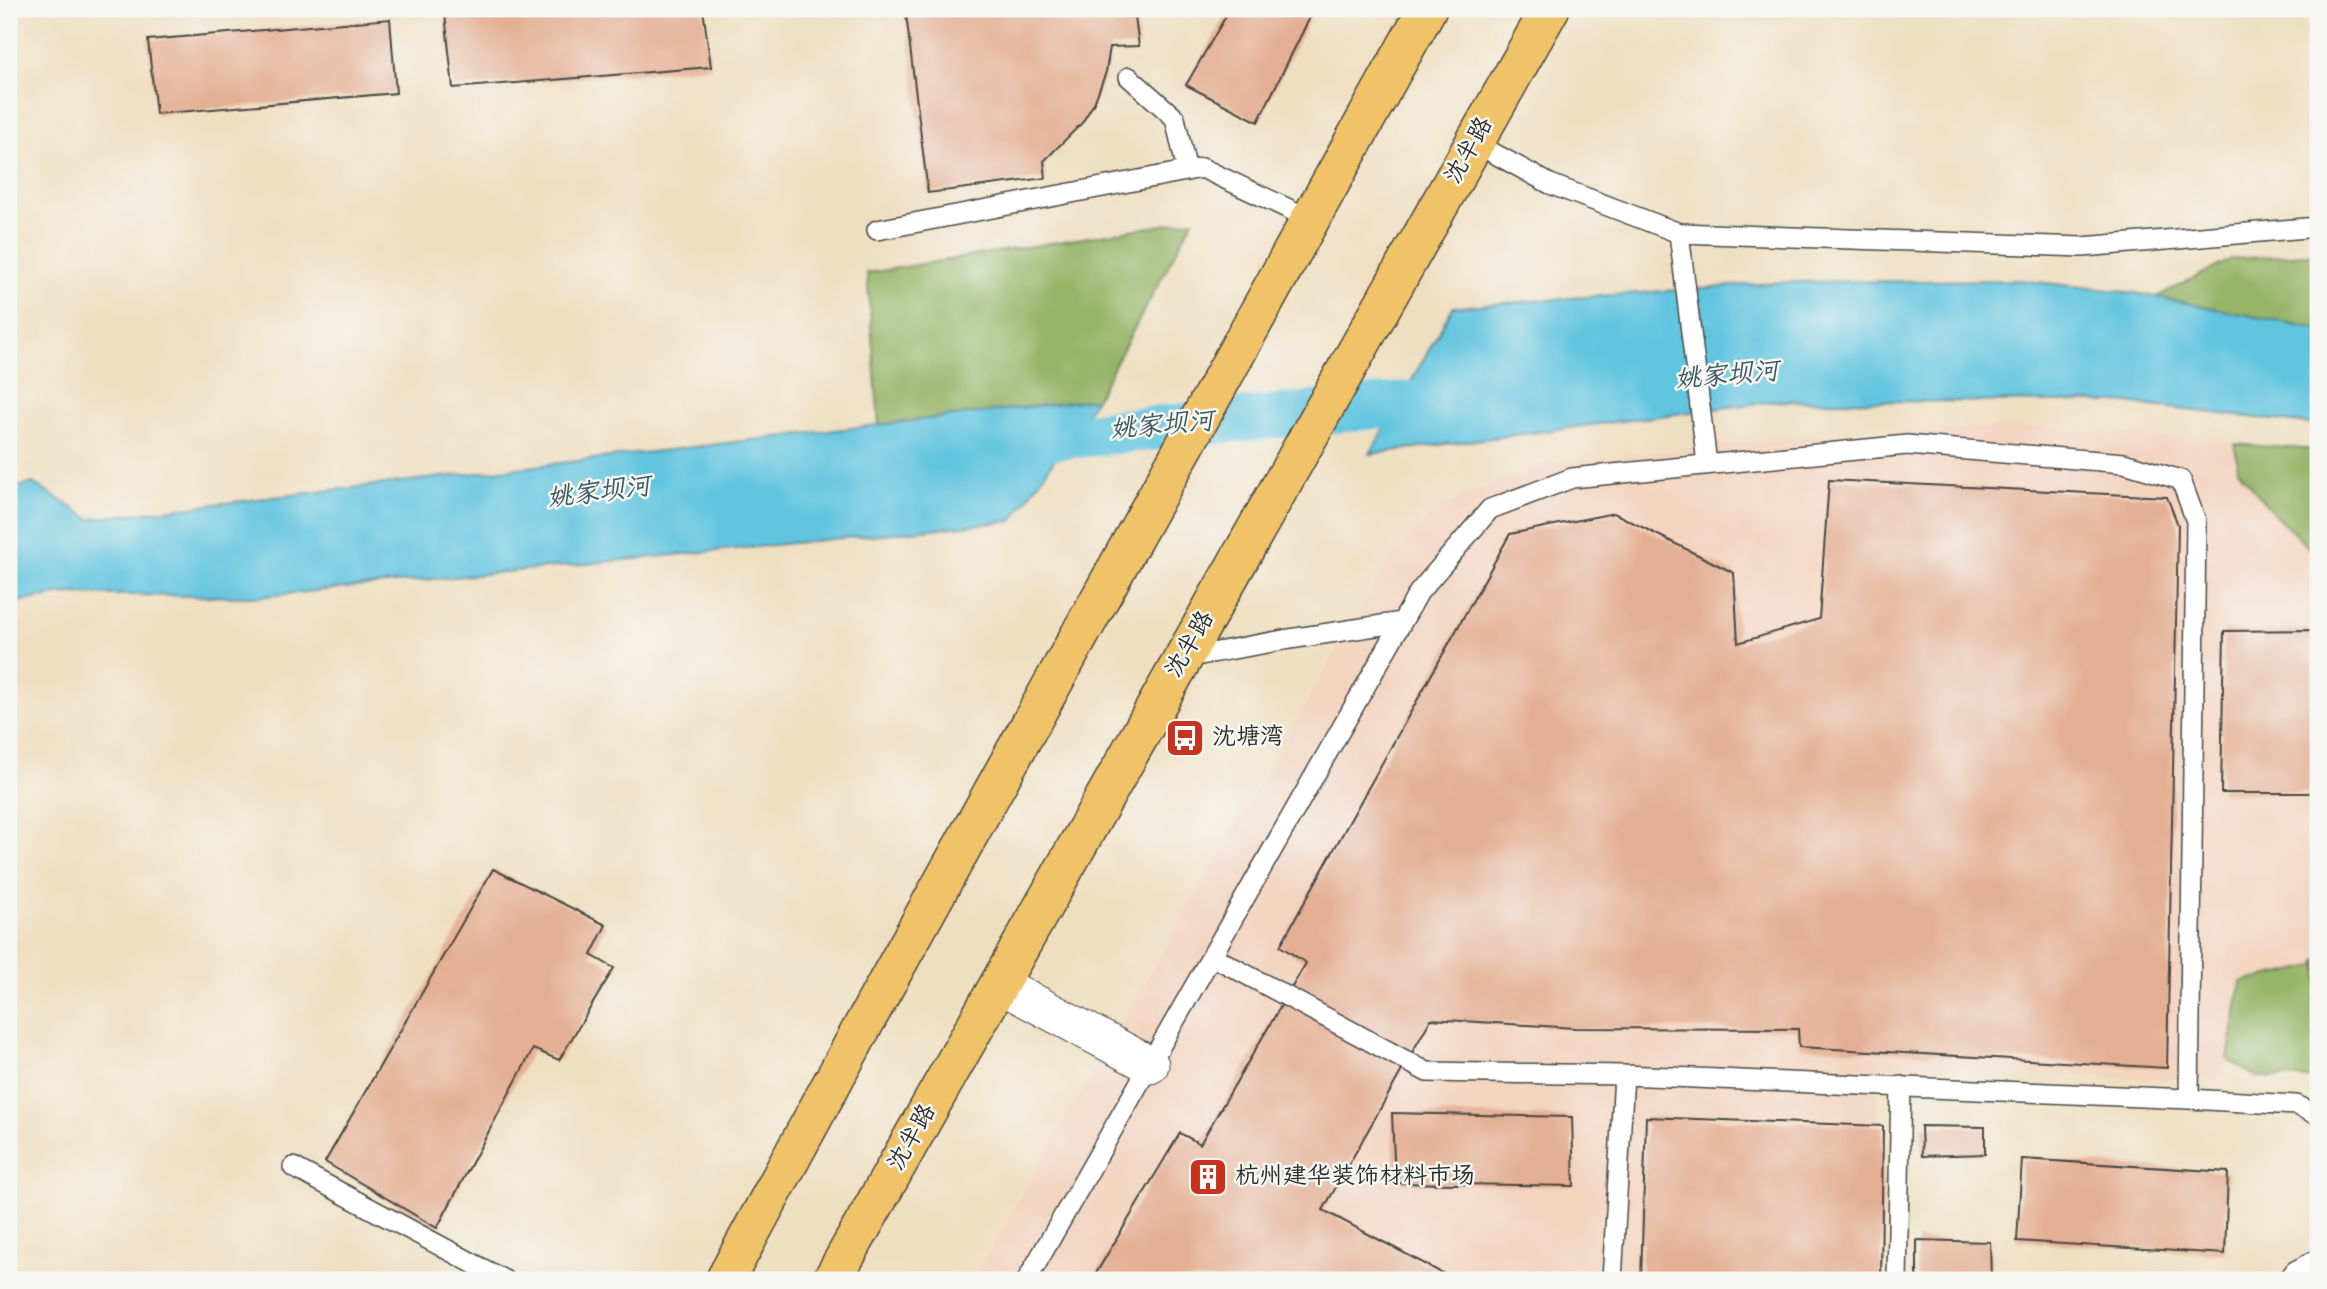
<svg xmlns="http://www.w3.org/2000/svg" width="2327" height="1289" font-family="'Indie Flower','LXGW WenKai TC',sans-serif">
<rect width="100%" height="100%" fill="#f6f6f2"/>
<filter id="ink" filterUnits="userSpaceOnUse"><feTurbulence type="fractalNoise" baseFrequency=".0143" numOctaves="2"/><feDisplacementMap in="SourceGraphic" scale="14" xChannelSelector="R" yChannelSelector="G"/><feConvolveMatrix kernelMatrix="1 2 1 2 8 2 1 2 1" color-interpolation-filters="sRGB"/></filter>
<filter id="wash" filterUnits="userSpaceOnUse"><feTurbulence type="fractalNoise" baseFrequency=".00686" numOctaves="4" result="noise"/><feDisplacementMap in="SourceGraphic" scale="28" xChannelSelector="R" yChannelSelector="G"/><feGaussianBlur stdDeviation="1.57" result="paint"/><feColorMatrix in="noise" values="0 0 0 0 0 0 0 0 0 0 0 0 0 0 0 0 0 1.4 0 .05"/><feComposite in="paint" operator="in"/></filter>
<g filter="url(#wash)">
<rect width="100%" height="100%" fill="#efdfc1"/>
<path fill="#f3d4bf" d="M2016,426l219,18 3,25 34,43 46,44v403l-3,7 -74,16 -13,77 -14,22 -336,-13 -5,212h-900l409,-708 54,-63 105,-45 257,-27z"/>
<path fill="#96b568" stroke="#60704a" stroke-width="2" d="M1193,220l-97,179 -217,26 -12,-152z
M2318,253v76l-162,-32 76,-38z
M2235,444l83,6v106l-46,-44 -34,-43z
M2318,959v119l-62,-1 -28,-18 13,-77 74,-16z"/>
<path fill="#62c5e0" stroke="#467886" stroke-width="2" d="M2019,280l116,13 183,36v96l-201,-23 -342,-1 -405,53 83,-147 333,-25z
M1096,399l-84,122 -755,76 -192,-3 -56,9v-114l24,-6 57,36z"/>
<g fill="none" stroke-linecap="round" stroke-linejoin="round">
<path stroke="#62c5e0" stroke-width="44" d="M1011,442l446,-43"/>
</g>
<g id="blocks">
<path fill="#e4af93" d="M499,9h204l8,58 -258,21 -8,-74z
M947,9h187l5,37 -29,1 -4,25 -12,31 -12,20 -38,38 2,17 -118,15 -22,-179z
M1230,9h84l-56,113 -72,-37z
M390,19l6,74 -240,21 -8,-74z
M1829,480l338,17 11,28 -11,543 -368,-21 -1,-18 -223,-1 -144,-9 -108,191 132,70h-363l88,-147 20,11 106,-181 -26,-17 230,-412 104,-21 120,60 4,70 81,-24z
M2318,630v163h-97l3,-162z
M493,869l113,56 -15,30 23,13 -55,92 -26,-11 -96,179 -112,-66z
M1392,1113l180,4 2,69 -179,-3z
M1646,1117l237,9 -2,154h-240z
M1921,1126l64,1v27l-63,2z
M2022,1159l206,13 -3,82 -208,-13z
M1917,1240l73,2 1,38h-74z"/>
</g>
</g>
<g filter="url(#ink)">
<use href="#blocks" fill-opacity="0" stroke="#484642" stroke-width="2"/>
<g fill="none" stroke-linecap="round" stroke-linejoin="round">
<g stroke="#484642" stroke-width="22">
<path id="lane" d="M1129,77l46,41 12,53
M1475,143l75,41 129,49 404,14 235,-20
M877,230l325,-62 108,51
M1679,233l28,231
M1184,658l99,-18 119,-18
M2189,1099l107,6 22,10
M293,1167l211,113
M1027,1280l375,-658 17,-30 71,-83 82,-31 335,-33 217,18 57,17 15,41 -7,578 -565,-24 -197,-3 -215,-116
M1612,1280l12,-205
M1897,1280l4,-194
M2288,1280l7,-9 23,-12"/>
</g>
<g stroke="#484642" stroke-width="39">
<path id="street" d="M999,984l151,81"/>
</g>
<g stroke="#484642" stroke-width="41">
<path id="primary" d="M725,1280l145,-267 557,-1004
M832,1280l718,-1271"/>
</g>
<use href="#lane" stroke="#fff" stroke-width="19"/>
<use href="#street" stroke="#fff" stroke-width="37"/>
<use href="#primary" stroke="#f0c369" stroke-width="38"/>
</g>
</g>
<defs>
<g id="bus-square" transform="scale(2.0125)"><rect x="-9" y="-9" width="18" height="18" rx="4" fill="#c8321e" stroke="#f6f6f2"/><path d="M-5-6H5V4H4V6H2V4H-2V6H-4V4H-5ZM-3.5-4V0h7V-4ZM-3.5 1.2v1.5H-2V1.2ZM2 1.2v1.5H3.5V1.2Z" fill="#fff"/></g>
<g id="building-square" transform="scale(2.0125)"><rect x="-9" y="-9" width="18" height="18" rx="4" fill="#c8321e" stroke="#f6f6f2"/><path d="M-4-6H4V6H1V3H-1V6H-4ZM-2.5-4.3h1.7v1.8h-1.7ZM.8-4.3h1.7v1.8H.8ZM-2.5-1h1.7V.8h-1.7ZM.8-1h1.7V.8H.8Z" fill="#fff"/></g>
</defs>
<g fill-rule="evenodd">
<use href="#bus-square" x="1185" y="738"/>
<use href="#building-square" x="1208" y="1177"/>
</g>
<g text-anchor="middle" dominant-baseline="central" stroke-width="5" stroke-linejoin="round" paint-order="stroke">
<g font-size="24" fill="#2b2b2b" stroke="#f6f6f2">
<text transform="translate(1470 151) rotate(-61)">沈半路</text>
<text transform="translate(1191 645) rotate(-60)">沈半路</text>
<text transform="translate(913 1138) rotate(-61)">沈半路</text>
</g>
<g font-size="24" fill="#2b2b2b" stroke="#f6f6f2" text-anchor="start">
<text x="1212" y="738">沈塘湾</text>
<text x="1235" y="1177">杭州建华装饰材料市场</text>
</g>
<g font-size="26" font-style="italic" fill="#3c5961" stroke="#f6f6f2">
<text transform="translate(1727 377) rotate(-5)">姚家坝河</text>
<text transform="translate(1162 427) rotate(-5)">姚家坝河</text>
<text transform="translate(599 494) rotate(-7)">姚家坝河</text>
</g>
</g>
<rect width="2327" height="1289" fill="none" stroke="#f6f6f2" stroke-width="35"/>
</svg>
